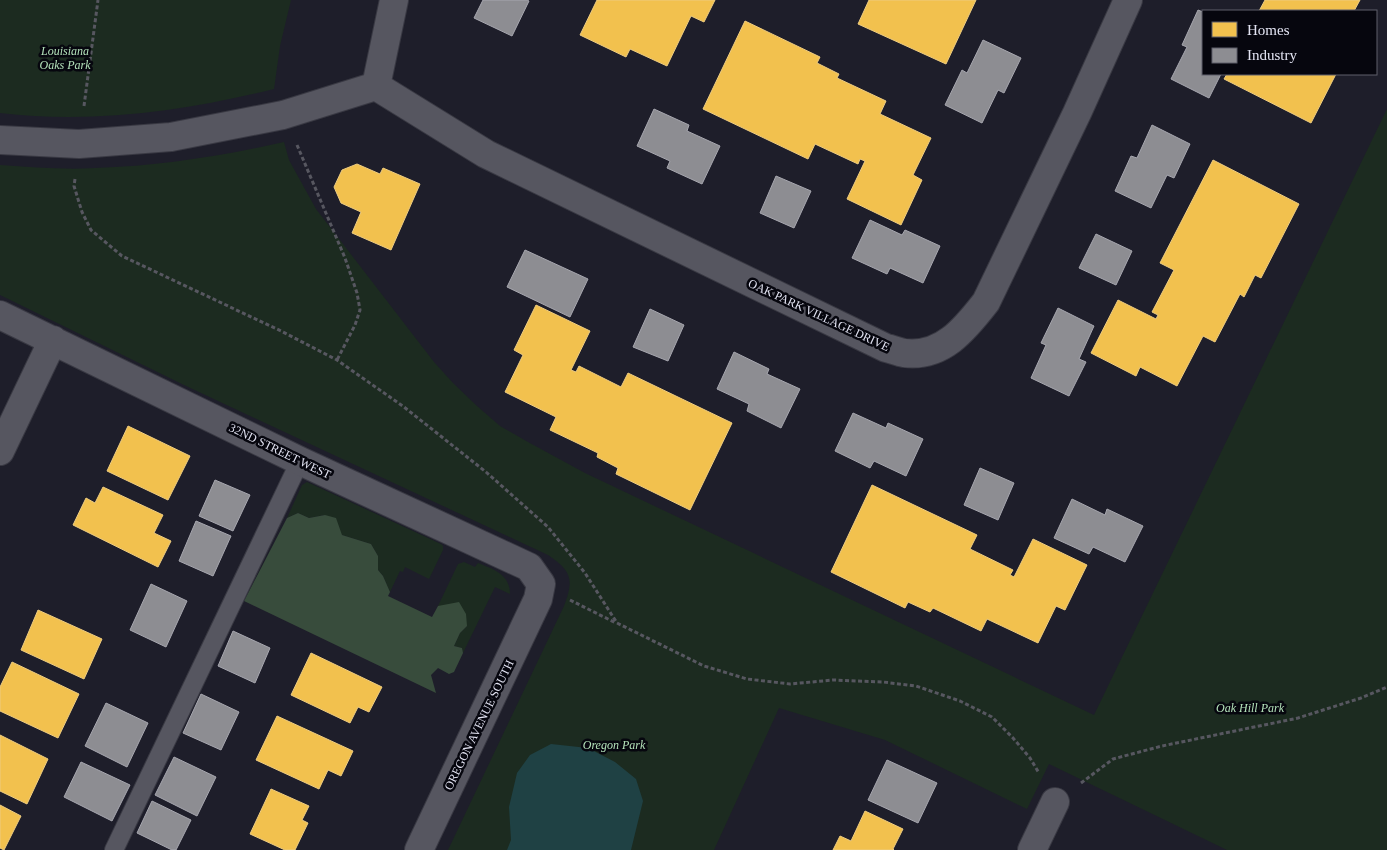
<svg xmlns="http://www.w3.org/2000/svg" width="1387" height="850" font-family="Georgia,serif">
<rect width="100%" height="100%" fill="#1e1e2a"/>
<path fill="#1c2b20" d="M0,0h291l-11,46 -6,43c-88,22 -182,35 -274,24z
M1387,109v741h-160l-178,-86 -22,45 -142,-69 -106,-32 -65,142h-266l116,-244c10,-26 8,-35 -16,-51l-364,-170 -184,-90v-130c32,2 64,5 95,3 64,-2 127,-12 189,-26l5,18 27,49 118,153 19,21 24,23 23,20 28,16 57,31 509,242z
M307,482l134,62 2,2v4l-14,29 -24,-12 -2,5 -3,-1 -10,21 -7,-16 -5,-6v-14l-7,-12 -29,-9 -17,-20 -16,3 -11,-5 -11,5 15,-33z
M464,562l11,5 3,-4c15,6 32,11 32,31l-15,-7 -32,66 -1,-5 -8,-2 6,-13 7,-7 -29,-20 20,-42z"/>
<path fill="#384c3c" d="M298,513l11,5 16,-3 11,3 6,17 29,9 7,12v14l5,6 7,16 -2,4 44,21 6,-11 21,-4 7,12 1,12 -7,7 -6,13 8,2 1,5 -9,19 -5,2 -11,-6 -7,7 5,18 -192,-92 43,-83z"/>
<path fill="#1f4144" d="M551,744l37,4 27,14 21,17 7,22 -12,49h-124l4,-10 -2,-33 8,-34 13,-18z"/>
<path fill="#f2c14e" stroke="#eecc80" d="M597,0h118l-11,22 -13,-6 -24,50 -37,-17 -4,8 -46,-22z
M869,0h107l-30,64 -88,-40z
M1265,0h95l-6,11h-95z
M745,21l75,36 -3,6 22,11 -2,4 49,23 -6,13 51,24 -18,37 9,5 -21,45 -54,-26 18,-38 -5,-2 -2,5 -43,-20 -7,15 -105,-50z
M1227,74h109l-25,49 -87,-44z
M1213,160l86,44 -38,74 -6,-3 -11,22 -4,-3 -25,48 -12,-6 -26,50 -37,-19 -4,9 -45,-23 27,-53 38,19 2,-4 -6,-3 22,-42 -14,-7z
M357,164l23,10 3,-6 37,16 -29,66 -39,-17 9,-21 -20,-9 -7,-16 8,-17z
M536,305l54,26 -19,39 5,2 3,-6 42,21 7,-14 104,50 -42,87 -74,-36 2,-6 -21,-11 1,-4 -48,-23 6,-13 -51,-25 18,-37 -9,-5z
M128,426l62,30 -22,44 -61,-29z
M872,485l105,50 -7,14 43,21 -3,5 4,2 19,-38 54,26 -22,45 -9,-4 -18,37 -51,-24 -6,12 -48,-23 -3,4 -22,-10 -3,6 -74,-36z
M103,487l60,28 -9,18 17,8 -13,26 -85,-42 13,-27 9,5z
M38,610l64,29 -18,40 -63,-29z
M311,653l71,34 -13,25 -11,-5 -8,16 -59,-28z
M12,662l67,32 -21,44 -58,-27v-24z
M277,716l76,35 -12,25 -13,-6 -9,19 -63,-29z
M0,735l48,24 -21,45 -27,-13z
M271,789l38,17 -7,14 6,3 -13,27h-10l-35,-16z
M0,805l21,11 -17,34 -4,-2z
M865,811l38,18 -10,20 1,1h-61l7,-14 11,5z"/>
<path fill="#8d8d92" stroke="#a7a7af" d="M483,0h44l2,1 -17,35 -38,-18z
M1198,10l5,2v62h18l-12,24 -38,-19 16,-32 -5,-2z
M983,40l38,18 -17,35 -6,-3 -16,33 -37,-18 17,-35 5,3z
M654,109l35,16 -2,6 33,15 -18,38 -35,-16 3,-7 -33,-15z
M1152,125l38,19 -16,34 -7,-3 -16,33 -36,-17 16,-35 6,2z
M776,176l35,15 -17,37 -34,-15z
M870,220l32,15 3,-5 35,16 -17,37 -33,-15 -3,6 -35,-16z
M1096,234l36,17 -16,34 -37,-17z
M525,250l63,29 -18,38 -63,-30z
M1058,308l36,18 -15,33 7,3 -17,34 -38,-18 15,-33 -5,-2z
M650,309l34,16 -16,36 -35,-14z
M734,352l35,17 -2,5 33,15 -19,39 -34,-17 2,-7 -32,-15z
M853,413l33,15 2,-5 35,16 -17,37 -32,-15 -4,7 -35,-17z
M980,468l34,15 -16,37 -34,-15z
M215,480l35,15 -17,36 -34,-15z
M1072,499l33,16 2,-6 36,17 -18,36 -32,-15 -4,7 -35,-16z
M196,521l35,15 -18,40 -34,-15z
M151,584l36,17 -21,46 -36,-17z
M233,631l37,17 -15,35 -37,-17z
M201,694l38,18 -18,38 -38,-17z
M106,703l42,20 -21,44 -42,-21z
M174,757l42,20 -19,39 -42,-21z
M887,760l50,23 -19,40 -50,-23z
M81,762l49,23 -18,36 -48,-24z
M152,801l39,19 -15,30h-4l-35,-17z"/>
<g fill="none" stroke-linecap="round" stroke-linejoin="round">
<g stroke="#393943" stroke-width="20">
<path id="lane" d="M114,850l186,-389"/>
</g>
<g stroke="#393943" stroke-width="30">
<path id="street" d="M376,86l18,-86
M0,140l79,4 92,-7 112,-22 93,-29 110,68 400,194c6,1 12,4 18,5 38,5 61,-24 82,-51l91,-189 51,-113
M0,315l300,146 229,106 12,17 -3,15 -119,251
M0,451l53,-111
M1032,850l23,-48"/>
</g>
<path stroke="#575760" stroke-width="3" stroke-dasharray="4 2.5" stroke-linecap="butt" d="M84,106l14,-106
M297,145l48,113 12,35 3,17 -5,15 -18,35
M75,179l-1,7 8,26 9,18 31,26 159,75 56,29 67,47 82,65 62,55 37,46 32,50 87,43 43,13 43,5 43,-4 50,2 33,4 44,15 32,16 21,21 17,20 9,15
M570,600l46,23
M1081,783l32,-24 49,-13 136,-28 63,-20 26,-11"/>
<use href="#lane" stroke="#565660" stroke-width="18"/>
<use href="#street" stroke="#565660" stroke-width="28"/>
</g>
<g text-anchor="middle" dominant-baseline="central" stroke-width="5" stroke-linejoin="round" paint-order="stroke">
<g font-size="12" font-style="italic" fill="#b3e1b9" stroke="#06060e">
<text x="65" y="51">Louisiana<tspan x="65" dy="14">Oaks Park</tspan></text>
<text x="1250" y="708">Oak Hill Park</text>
<text x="614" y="745">Oregon Park</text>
</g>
<g font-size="12" fill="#e3e4f3" stroke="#06060e">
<text transform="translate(819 315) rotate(25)">OAK PARK VILLAGE DRIVE</text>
<text transform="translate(280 451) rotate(26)">32ND STREET WEST</text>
<text transform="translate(479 725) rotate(-64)">OREGON AVENUE SOUTH</text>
</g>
</g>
<rect x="1202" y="10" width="175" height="65" fill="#06060e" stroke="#5e5f6a"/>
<rect x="1212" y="22" width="25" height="15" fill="#f2c14e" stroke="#5e5f6a"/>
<text x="1247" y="35" font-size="15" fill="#e3e4f3">Homes</text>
<rect x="1212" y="48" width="25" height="15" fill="#8d8d92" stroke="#5e5f6a"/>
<text x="1247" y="60" font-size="15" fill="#e3e4f3">Industry</text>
</svg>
